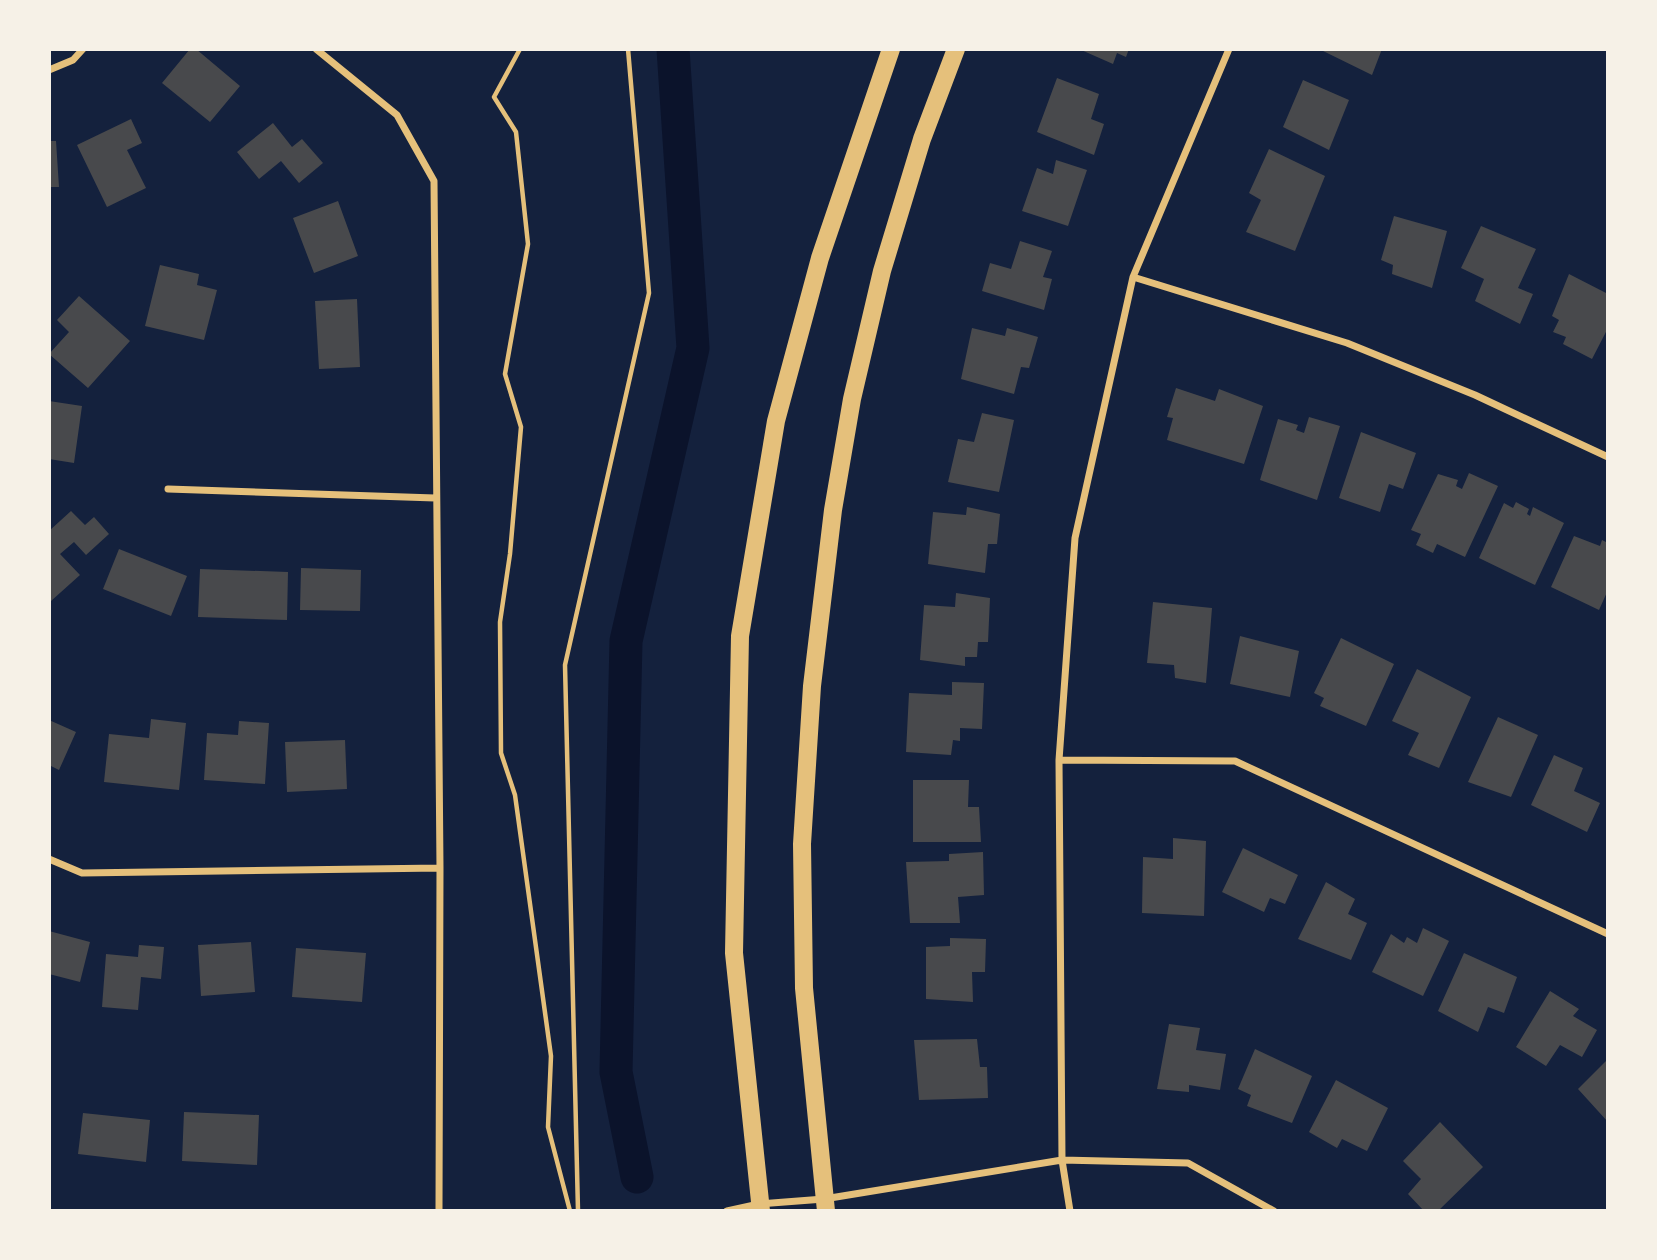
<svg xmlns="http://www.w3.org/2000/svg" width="1657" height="1260" font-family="'Alegreya Sans',sans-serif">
<rect width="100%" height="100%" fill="#14213d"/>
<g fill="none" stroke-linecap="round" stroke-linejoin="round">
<path stroke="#0b132b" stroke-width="33" d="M637,1177l-21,-105 10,-431 67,-293 -20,-299"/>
</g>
<path fill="#48494c" d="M190,49h6l44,37 -30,36 -48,-39z
M1079,49h50l-3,8 -9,-4 -4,11z
M1319,49h63l-10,26z
M1057,78l42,16 -8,25 13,5 -10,31 -57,-23z
M1303,80l46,20 -20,50 -46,-23z
M131,119l11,24 -15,7 19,38 -39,19 -30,-62z
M273,123l19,24 10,-8 21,24 -24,20 -18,-22 -22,18 -22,-27z
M49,141h7l3,46h-10z
M1269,149l56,27 -30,75 -49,-19 15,-32 -12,-7z
M1056,160l31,10 -19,56 -46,-15 15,-43 16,6z
M338,201l20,55 -44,17 -21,-55z
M1394,216l53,15 -15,57 -40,-14 1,-9 -12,-5z
M1481,226l55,23 -18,39 15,6 -13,30 -45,-23 9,-22 -23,-11z
M1020,241l32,10 -9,26 9,2 -8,31 -62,-19 8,-28 21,6z
M160,265l39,9 -2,11 20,5 -13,50 -59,-14z
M1569,274l39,20v34l-16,31 -29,-15 3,-7 -13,-5 6,-12 -7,-4z
M79,296l51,45 -42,47 -39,-34 20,-22 -12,-12z
M357,299l3,68 -41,2 -4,-68z
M972,328l33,8 2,-8 31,9 -9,31 -8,-1 -7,27 -53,-15z
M1176,388l39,13 4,-12 44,17 -19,58 -77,-24 6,-22 -6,-1z
M49,401l33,5 -8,57 -25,-4z
M982,413l32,7 -15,72 -51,-10 10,-43 16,3z
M1309,417l31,9 -23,74 -57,-20 18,-61 20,6 -2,5 8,3z
M1361,432l55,21 -13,36 -14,-5 -9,28 -41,-14z
M1469,473l29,13 -33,71 -28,-13 -4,9 -17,-8 5,-11 -10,-4 27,-56 20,6 -2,6 6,3z
M1516,502l13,7 -2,5 3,2 3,-9 31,16 -29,62 -56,-27 25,-55 9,5z
M967,507l33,7 -3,30h-9l-3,29 -57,-9 5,-52 33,3z
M71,511l14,14 9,-8 15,17 -23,21 -12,-13 -14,12 20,21 -29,26 -2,-3v-67z
M1574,536l26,10 2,-6 6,3v47l-9,20 -48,-23z
M119,549l68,27 -16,40 -68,-27z
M301,568l60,2 -1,41 -60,-1z
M200,569l88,3 -1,48 -89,-3z
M956,593l34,5 -2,44h-10l-1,15h-12v9l-45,-6 4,-55 31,2z
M1153,602l59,6 -6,75 -31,-5 -1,-13 -27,-2z
M1240,636l59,15 -9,46 -60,-13z
M1341,638l53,26 -28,62 -46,-20 4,-8 -10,-5z
M1417,669l54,28 -32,71 -31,-13 11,-22 -27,-12z
M952,682l32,1 -2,46 -22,-1v13l-7,-1 -2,15 -45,-3 3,-59 43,2z
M1498,717l40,18 -27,62 -43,-15z
M151,719l35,4 -7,67 -75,-8 5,-48 40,4z
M49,720l27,12 -17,38 -10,-5z
M239,721l30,2 -4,61 -61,-4 3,-47 31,2z
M345,740l2,49 -60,3 -2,-50z
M1554,755l29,13 -9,23 26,12 -13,29 -56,-27z
M913,780h56l-1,27h11l2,35h-68z
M1173,838l33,3 -2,75 -62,-3 1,-56 30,2z
M1243,848l55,27 -13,29 -15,-6 -6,14 -42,-20z
M983,852l1,43 -26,2 2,26h-50l-4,-61 43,-1v-7z
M1326,882l29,17 -7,15 19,9 -16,37 -53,-21z
M1423,928l26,13 -26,55 -51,-24 19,-38 13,9 3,-6 10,6z
M49,931l41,11 -10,40 -31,-8z
M950,938l36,1 -1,33h-13l1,30 -47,-3v-52l24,-1z
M251,942l4,50 -54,4 -3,-51z
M139,945l25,2 -3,32 -20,-2 -3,33 -36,-3 4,-53 32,3z
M296,948l70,5 -4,49 -70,-5z
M1464,953l53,24 -13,36 -16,-6 -10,25 -40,-21z
M1550,991l29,18 -6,7 24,14 -15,27 -22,-12 -14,21 -30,-19z
M1169,1024l31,4 -4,22 30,4 -6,36 -31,-5v7l-32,-3z
M977,1039l3,28h7l1,31 -69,2 -5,-60z
M1255,1049l57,27 -20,47 -45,-17 4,-11 -13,-6z
M1608,1059v63l-30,-33z
M1336,1080l52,28 -21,43 -25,-12 -5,9 -28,-16z
M184,1112l75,3 -2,50 -75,-4z
M83,1113l67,7 -4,42 -68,-8z
M1440,1122l43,45 -45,44h-14l-16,-17 13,-15 -18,-18z"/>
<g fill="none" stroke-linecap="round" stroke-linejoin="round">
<path stroke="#e5c07b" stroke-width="4.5" d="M520,49l-26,48 22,35 12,112 -23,130 16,53 -11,127 -10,68 1,131 14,42 36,261 -3,71 22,84
M578,1211l-13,-546 84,-372 -21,-244"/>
<path stroke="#e5c07b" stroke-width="7" d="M316,49l81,66 37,66 6,687 -1,343
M49,70l24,-10 10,-11
M1133,277l214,66 128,52 133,62
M168,489l267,9
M1059,760l176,1 373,173
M49,859l33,14 358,-5
M727,1211l32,-7 65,-5 238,-39 126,3 86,48
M1070,1211l-8,-51 -3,-400 16,-222 58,-261 96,-228"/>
<path stroke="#e5c07b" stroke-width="18" d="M761,1211l-27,-258 6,-317 36,-215 44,-163 71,-209
M826,1211l-22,-223 -2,-144 10,-158 21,-176 19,-111 30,-128 40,-132 34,-90"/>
</g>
<rect width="1657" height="1260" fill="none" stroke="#f6f1e7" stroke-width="102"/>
</svg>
